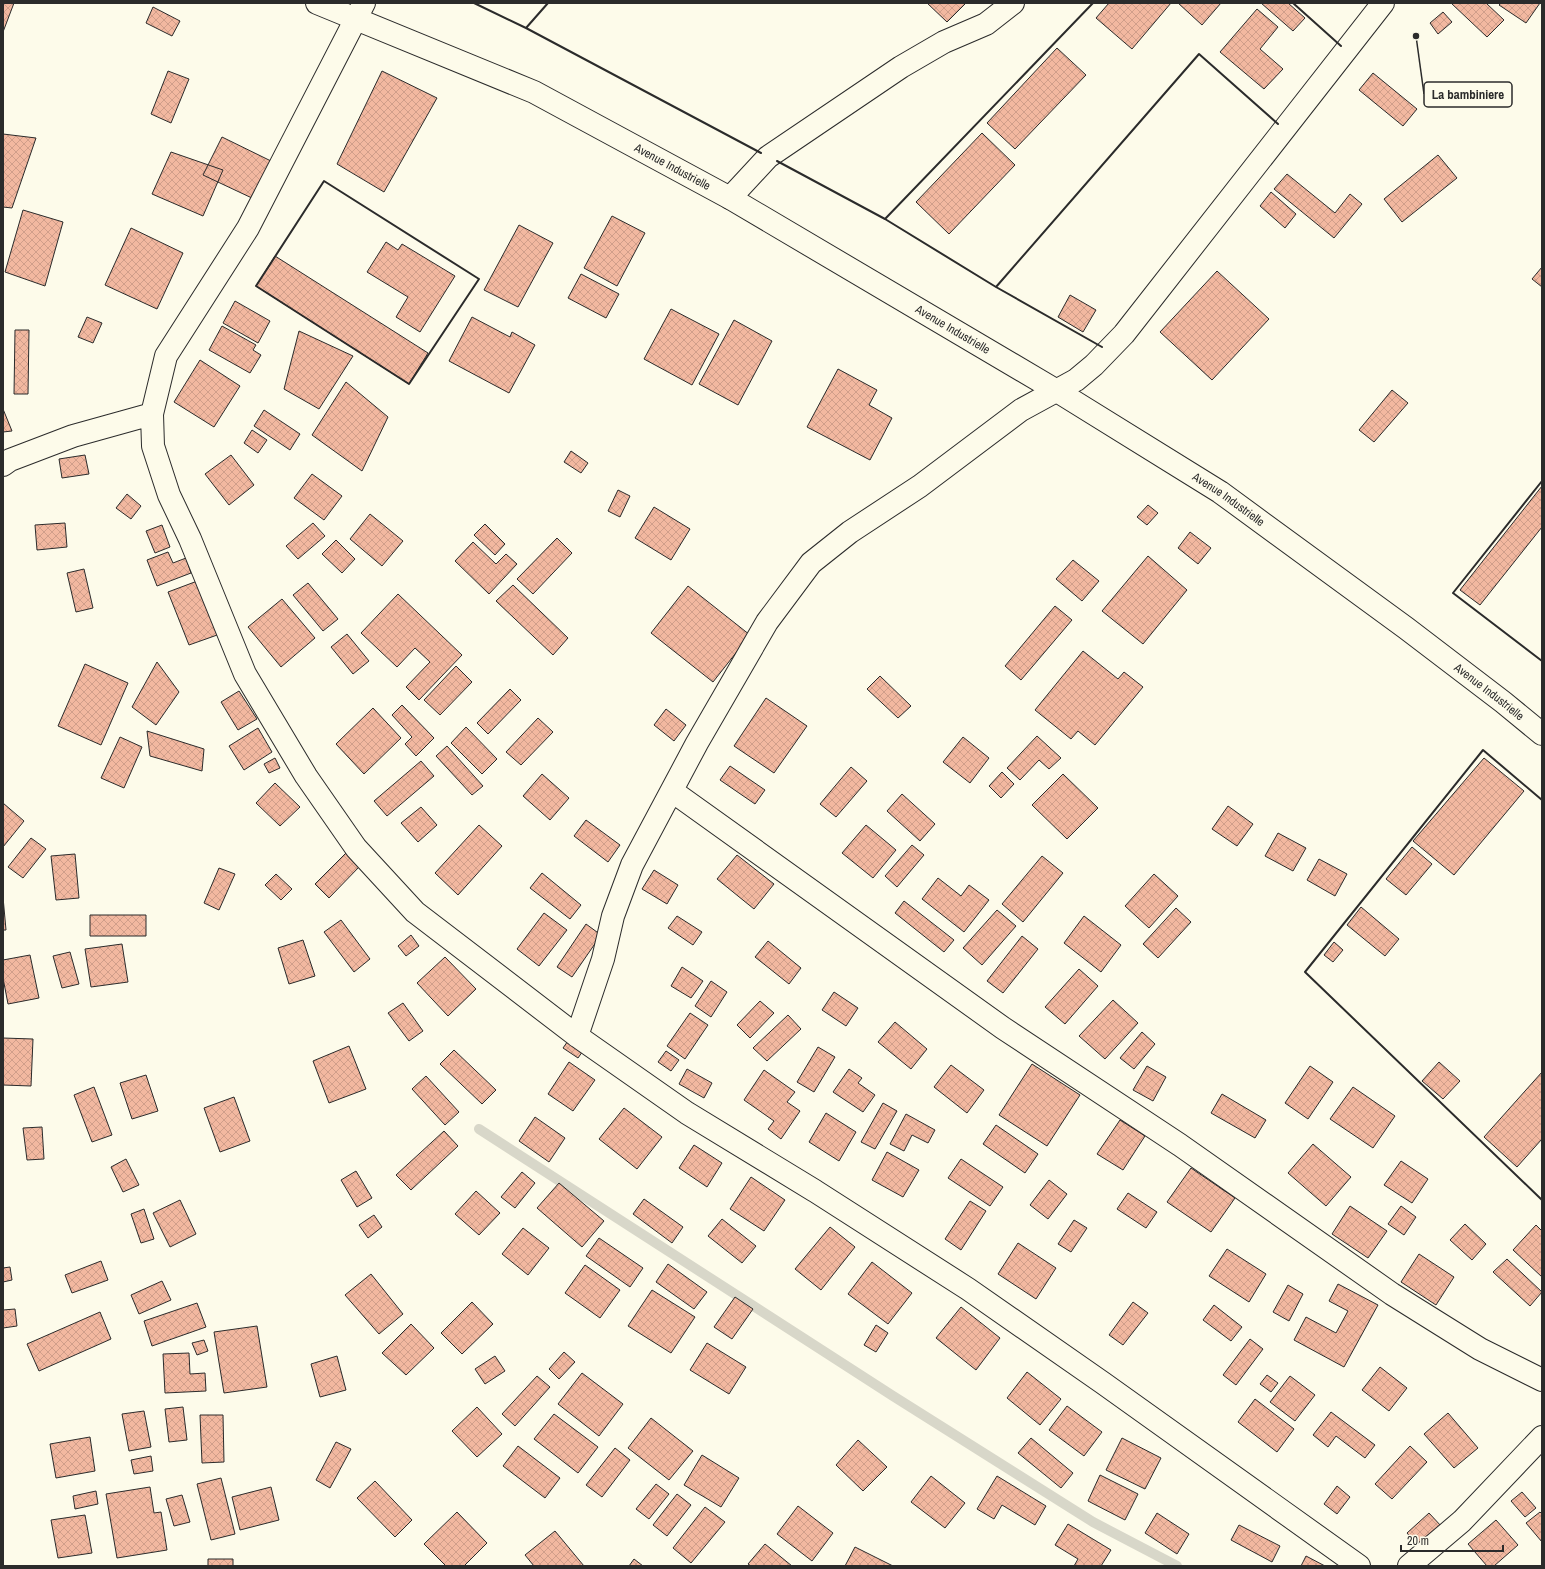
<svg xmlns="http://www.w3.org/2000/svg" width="1545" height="1569" font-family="'Archivo Narrow',sans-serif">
<defs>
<pattern id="building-cross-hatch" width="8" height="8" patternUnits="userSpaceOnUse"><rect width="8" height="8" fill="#f2b8a0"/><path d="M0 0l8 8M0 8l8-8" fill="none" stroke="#d09e8a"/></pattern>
</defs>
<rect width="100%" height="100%" fill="#fdfbea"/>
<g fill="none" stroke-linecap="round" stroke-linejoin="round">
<path stroke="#d8d7c9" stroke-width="10" d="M479,1129l414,267 200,126 84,44"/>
</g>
<path fill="url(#building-cross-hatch)" stroke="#2b2b2b" d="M3,3h11l-11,29z
M927,3h39l-19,19z
M1109,3h62l-39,46 -36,-31z
M1178,3h43l-19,22z
M1261,3h27l17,15 -12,13z
M1451,3h35l18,17 -17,17z
M1501,3h39l-14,20 -27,-18z
M153,7l27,14 -8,15 -26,-13z
M1257,9l21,18 -18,22 23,20 -19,20 -44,-37z
M1443,12l9,10 -14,12 -8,-11z
M1057,48l29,27 -71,74 -28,-26z
M168,71l21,8 -18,44 -20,-9z
M382,71l55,27 -53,94 -47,-28z
M1373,73l44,36 -14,17 -44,-36z
M982,133l33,32 -66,69 -33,-32z
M3,134l33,4 -24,70 -9,-1z
M222,137l51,25 -19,37 -51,-24z
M171,152l52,18 -20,46 -51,-22z
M1438,155l19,23 -55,44 -18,-23z
M1287,174l48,39 15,-19 12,10 -28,34 -60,-49z
M1271,192l25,22 -11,14 -25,-22z
M23,210l40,12 -18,64 -40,-14z
M612,216l33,17 -28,53 -33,-18z
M519,225l34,18 -35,64 -34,-17z
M131,228l52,25 -26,56 -52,-24z
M386,242l12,8 4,-6 53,32 -35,56 -24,-15 12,-20 -41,-25z
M275,256l153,97 -19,31 -153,-98z
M1542,267v20l-10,-8z
M1217,271l52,48 -57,61 -52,-48z
M581,274l38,20 -13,24 -38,-20z
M1070,295l26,15 -13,22 -25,-15z
M235,301l35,20 -12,22 -35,-20z
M671,309l48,25 -27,51 -48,-26z
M87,317l15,6 -9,20 -15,-6z
M472,317l38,20 2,-5 23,13 -26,48 -60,-32z
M734,320l38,21 -34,64 -39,-21z
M222,326l34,19 -3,5 8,5 -11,18 -41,-23z
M15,330h14l-1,64h-14z
M299,331l54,25 -34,53 -35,-20z
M200,360l40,26 -26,41 -40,-25z
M838,369l39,21 -8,15 23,13 -22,42 -63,-33z
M346,382l42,35 -26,54 -50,-36z
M1392,390l16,13 -34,39 -15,-12z
M3,409l9,22 -9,1z
M264,410l36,24 -10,16 -36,-24z
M252,430l15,10 -9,13 -14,-10z
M571,451l17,12 -7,10 -17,-11z
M85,455l4,19 -27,4 -3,-19z
M231,455l23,30 -25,20 -24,-31z
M312,474l30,22 -18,24 -30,-22z
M1542,486v41l-62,78 -20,-15z
M618,490l12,6 -10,21 -12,-6z
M127,494l14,12 -10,13 -15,-11z
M1148,505l10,8 -11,12 -10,-8z
M654,507l36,22 -19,31 -36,-22z
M370,514l33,27 -21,25 -32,-27z
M65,523l2,24 -30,3 -2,-25z
M313,523l12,13 -27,23 -12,-13z
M485,524l20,20 -10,11 -21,-20z
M162,525l8,22 -15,6 -9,-22z
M1190,532l21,16 -13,16 -20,-16z
M557,538l15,15 -39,41 -16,-15z
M336,540l19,19 -13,14 -20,-19z
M473,542l23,22 10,-10 11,10 -28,30 -34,-33z
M168,552l5,11 13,-5 5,15 -34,13 -10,-26z
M1148,556l39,34 -44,54 -41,-33z
M1073,560l26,21 -17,20 -26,-22z
M84,569l9,39 -17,4 -9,-39z
M200,580l20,54 -31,11 -21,-53z
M308,583l30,36 -15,12 -30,-36z
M513,585l55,53 -15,17 -57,-54z
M688,586l62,49 -37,47 -62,-49z
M398,594l64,61 -43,45 -13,-13 24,-25 -15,-14 -18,19 -36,-34z
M282,599l33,39 -34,29 -33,-40z
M1055,606l17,14 -51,60 -16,-14z
M347,634l22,27 -16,13 -22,-27z
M1083,651l35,28 6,-7 19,15 -48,58 -17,-14 -7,8 -36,-29z
M157,662l22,30 -23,33 -24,-18z
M85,664l43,19 -27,62 -43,-19z
M456,666l16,16 -32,33 -16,-15z
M880,676l31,30 -13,12 -31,-29z
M510,689l11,11 -33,34 -11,-11z
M239,691l18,28 -19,11 -17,-28z
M766,698l41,28 -33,47 -40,-27z
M402,705l32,33 -18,18 -11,-12 7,-7 -20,-22z
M373,708l28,30 -37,36 -28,-30z
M666,709l20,16 -12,16 -20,-16z
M538,718l15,14 -32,33 -15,-13z
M466,727l31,32 -15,15 -31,-31z
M258,728l14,24 -28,18 -15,-24z
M147,731l57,18 -2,22 -52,-15z
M1037,736l24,22 -12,11 -10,-9 -19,20 -13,-12z
M120,737l22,10 -18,41 -23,-10z
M963,737l26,21 -19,25 -27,-21z
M447,746l36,40 -11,9 -36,-39z
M275,758l5,10 -11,5 -5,-9z
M1484,758l40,33 -70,84 -41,-34z
M421,761l13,15 -47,40 -13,-15z
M730,766l35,24 -10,14 -35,-24z
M851,767l16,14 -31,36 -16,-13z
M1002,772l12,12 -13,14 -12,-12z
M542,774l27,24 -19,22 -27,-24z
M1063,774l35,34 -31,31 -35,-34z
M275,783l25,24 -20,19 -24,-23z
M902,794l33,30 -15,17 -33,-30z
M3,803l21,18 -21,26z
M1228,806l25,18 -16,22 -25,-17z
M421,807l16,18 -19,17 -17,-19z
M586,820l34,25 -12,17 -34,-26z
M479,825l23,21 -44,49 -23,-22z
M866,825l30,25 -23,28 -31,-25z
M1278,833l28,15 -13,23 -28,-15z
M31,838l15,11 -23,29 -15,-11z
M912,845l12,10 -27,32 -12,-11z
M1412,847l20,17 -26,31 -20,-16z
M346,853l14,13 -31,32 -14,-14z
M75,854l4,44 -23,2 -5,-44z
M737,855l37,29 -20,25 -37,-30z
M1042,856l21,17 -40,49 -21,-18z
M1319,859l28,15 -12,22 -28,-16z
M219,868l16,6 -16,36 -15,-7z
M654,870l24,15 -11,19 -25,-15z
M542,873l39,32 -11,14 -40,-31z
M276,874l16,15 -11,11 -16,-15z
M1154,874l24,22 -29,32 -24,-22z
M938,878l23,18 8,-11 20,15 -25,32 -42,-33z
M3,897l3,33h-3z
M904,901l50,39 -10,12 -49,-39z
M1361,907l38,32 -14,17 -38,-31z
M1176,908l15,14 -33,36 -15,-14z
M997,910l19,16 -34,39 -19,-17z
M544,913l23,17 -28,36 -22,-17z
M90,915h56v21h-56z
M677,916l25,16 -9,13 -25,-17z
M1084,916l37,29 -20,27 -37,-29z
M341,920l29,39 -16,13 -30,-40z
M586,924l15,11 -29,42 -15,-10z
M411,935l8,11 -13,10 -8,-10z
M1022,936l16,13 -35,44 -16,-12z
M303,940l12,36 -26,8 -11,-36z
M768,941l33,27 -12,16 -34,-27z
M1334,942l9,8 -10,12 -9,-7z
M122,944l6,38 -37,5 -6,-38z
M70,952l9,32 -17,4 -9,-32z
M30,955l9,43 -31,6 -5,-26v-18z
M445,957l31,32 -28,27 -31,-33z
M682,967l21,14 -12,17 -20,-12z
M1079,969l19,17 -33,38 -20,-17z
M711,981l16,11 -16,25 -16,-11z
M834,992l24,16 -12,18 -24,-16z
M1113,1000l25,23 -33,36 -26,-23z
M760,1001l14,12 -24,25 -13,-13z
M403,1003l20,28 -14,10 -21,-28z
M690,1013l18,12 -23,34 -18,-13z
M788,1015l13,14 -34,32 -14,-13z
M895,1022l32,27 -16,20 -33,-27z
M1142,1032l13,12 -21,25 -14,-11z
M3,1038l30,1 -2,47 -28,-1z
M570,1038l15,10 -7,10 -15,-10z
M349,1046l17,43 -37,14 -16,-42z
M818,1047l17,10 -21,35 -17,-10z
M454,1050l42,40 -14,14 -42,-40z
M666,1051l13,9 -8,11 -13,-9z
M569,1062l26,18 -22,31 -25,-17z
M1439,1062l21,19 -17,18 -21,-18z
M1032,1064l48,31 -33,51 -48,-31z
M951,1065l33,25 -17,23 -33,-26z
M1147,1066l19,11 -13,24 -20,-11z
M1310,1066l23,16 -25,37 -23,-16z
M687,1069l25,14 -8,15 -25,-14z
M849,1069l13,9 -4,5 17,12 -12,17 -30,-20z
M764,1070l31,22 -8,10 13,9 -19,28 -13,-10 6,-8 -30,-21z
M1542,1072v67l-25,28 -33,-30z
M146,1075l12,36 -26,8 -12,-36z
M426,1076l33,36 -14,13 -33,-36z
M94,1087l18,48 -20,7 -18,-47z
M1353,1087l42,29 -22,32 -43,-29z
M1222,1094l44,26 -11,18 -44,-25z
M234,1097l16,44 -30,11 -16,-44z
M883,1103l14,8 -22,38 -14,-7z
M624,1108l38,29 -25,32 -38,-30z
M826,1113l30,19 -17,29 -30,-19z
M906,1114l29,16 -7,13 -16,-8 -8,16 -14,-7z
M535,1117l30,21 -16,24 -30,-21z
M1120,1120l25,16 -22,34 -26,-16z
M996,1125l42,29 -13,19 -42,-29z
M42,1127l2,32 -17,1 -4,-32z
M444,1131l14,15 -47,44 -15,-15z
M1313,1144l38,33 -25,29 -38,-33z
M694,1145l28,18 -15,24 -28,-19z
M887,1152l32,18 -16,27 -31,-17z
M126,1159l13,26 -16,7 -12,-25z
M961,1159l42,28 -13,19 -42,-28z
M1401,1161l27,18 -16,24 -28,-18z
M1191,1168l44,30 -24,34 -44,-30z
M356,1171l16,27 -15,9 -16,-27z
M522,1172l13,11 -20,25 -14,-11z
M751,1177l34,23 -21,31 -34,-22z
M1049,1180l18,14 -19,25 -18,-14z
M559,1183l45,38 -22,26 -45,-39z
M476,1191l24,22 -21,22 -24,-21z
M1128,1193l29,19 -11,16 -29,-19z
M644,1199l39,28 -11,16 -39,-29z
M180,1200l16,34 -26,13 -17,-34z
M970,1201l16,10 -25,39 -16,-11z
M1350,1206l37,25 -19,27 -36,-24z
M1401,1206l15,11 -12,18 -16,-11z
M144,1209l10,30 -13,4 -10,-29z
M374,1215l8,12 -14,11 -9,-13z
M722,1219l34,27 -14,17 -34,-27z
M1074,1220l13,8 -16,24 -13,-8z
M1465,1224l21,20 -14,16 -22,-20z
M1536,1225l6,6v46l-29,-27z
M830,1227l25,20 -34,43 -26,-21z
M523,1228l26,20 -21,27 -26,-21z
M599,1238l44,30 -13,19 -44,-31z
M1018,1243l38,25 -20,31 -38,-25z
M1227,1249l39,25 -17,28 -40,-26z
M1419,1254l35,23 -18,28 -35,-23z
M1507,1259l35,33 -12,14 -37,-34z
M101,1261l7,19 -36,13 -7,-18z
M872,1262l40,31 -24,31 -40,-30z
M668,1264l39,28 -13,17 -38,-27z
M585,1265l35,25 -20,28 -35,-25z
M10,1267l2,13 -9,2v-14z
M371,1274l32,40 -24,20 -34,-39z
M162,1281l9,19 -32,14 -8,-19z
M1338,1284l40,21 -34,62 -50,-27 12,-23 30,16 12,-22 -19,-10z
M1288,1285l15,9 -14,27 -16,-9z
M652,1290l43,27 -24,36 -43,-27z
M735,1297l18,12 -21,30 -18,-12z
M472,1302l21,22 -31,30 -21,-21z
M1133,1302l15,11 -25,32 -14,-10z
M197,1303l9,24 -54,19 -8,-25z
M1214,1305l28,22 -11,14 -28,-21z
M961,1307l39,31 -24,32 -40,-32z
M15,1309l2,17 -14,2v-18z
M100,1312l11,27 -72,32 -12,-27z
M411,1324l23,24 -28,27 -24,-22z
M876,1325l12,8 -12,19 -12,-7z
M257,1326l10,61 -43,6 -10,-61z
M1250,1339l13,10 -27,36 -13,-10z
M204,1340l4,11 -11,4 -5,-12z
M707,1343l39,24 -17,27 -39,-24z
M564,1352l11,10 -16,17 -10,-10z
M189,1353l1,21 15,-1 1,18 -41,2 -2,-39z
M337,1356l9,34 -26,7 -9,-33z
M495,1356l10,15 -20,13 -10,-15z
M1380,1367l27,21 -18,23 -27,-21z
M1027,1372l34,27 -21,26 -33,-27z
M582,1373l41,31 -24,32 -41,-32z
M1267,1375l11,8 -7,9 -11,-8z
M537,1376l13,11 -35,39 -13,-12z
M1290,1376l25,19 -20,26 -25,-19z
M1255,1399l39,30 -17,23 -39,-30z
M1067,1406l35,26 -18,24 -35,-26z
M183,1407l4,33 -18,2 -4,-33z
M477,1407l25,27 -25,23 -25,-26z
M144,1411l7,36 -22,4 -7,-37z
M1331,1412l44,33 -10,13 -29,-22 -8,11 -15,-12z
M1448,1413l30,35 -24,20 -30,-34z
M554,1414l44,33 -20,26 -44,-34z
M200,1415h23l1,47 -22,1z
M651,1418l42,33 -24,29 -41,-32z
M90,1437l5,34 -39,7 -6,-34z
M1031,1438l42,35 -12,15 -43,-35z
M1122,1438l39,20 -16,31 -39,-19z
M858,1440l29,27 -24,24 -27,-26z
M336,1442l15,7 -21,39 -14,-8z
M518,1446l42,32 -15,20 -42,-32z
M1410,1446l17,16 -35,37 -17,-15z
M615,1448l15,12 -28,37 -16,-12z
M702,1455l37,23 -18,29 -37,-22z
M151,1456l2,15 -19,3 -3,-14z
M1100,1475l38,19 -13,26 -37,-19z
M931,1476l34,27 -20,25 -34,-26z
M997,1476l49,30 -11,19 -33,-20 -8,14 -17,-10z
M221,1478l14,56 -24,6 -14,-56z
M375,1481l37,39 -17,17 -38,-39z
M656,1484l13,10 -20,25 -13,-10z
M1337,1486l13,11 -13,17 -13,-10z
M150,1487l4,26 7,-1 6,38 -50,8 -11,-64z
M271,1487l8,33 -39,10 -8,-33z
M96,1491l2,13 -23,5 -2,-13z
M1522,1492l14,16 -11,9 -14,-16z
M677,1494l14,11 -24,31 -14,-11z
M182,1495l8,27 -16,4 -8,-27z
M798,1506l35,27 -21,28 -35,-27z
M705,1507l20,15 -34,41 -18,-15z
M457,1512l30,31 -23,23h-18l-22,-22z
M1540,1512l2,2v28l-16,-19z
M1157,1513l32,21 -12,20 -32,-21z
M1429,1513l13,14 -23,20 -12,-14z
M85,1515l7,38 -34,5 -7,-38z
M1496,1520l22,25 -24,21h-7l-19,-22z
M1068,1524l43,26 -10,16h-27l4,-7 -23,-14z
M1239,1525l41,21 -8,16 -41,-22z
M555,1531l29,35h-50l-9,-11z
M765,1544l27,22h-41l-3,-2z
M855,1547l38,19h-48z
M1306,1556l19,10h-24z
M208,1559h25v7h-25z
M634,1559l9,7h-14z"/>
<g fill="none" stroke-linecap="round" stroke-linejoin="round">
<g stroke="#2b2b2b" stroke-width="24">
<path id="minor" d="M364,3l-116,225 -82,128 -14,58 1,32 16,49 21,44 55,135 61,102 50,72 59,64 162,124 110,77 128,78 153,98 135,94 256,183
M730,198l38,-41 133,-90 43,-25 42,-18 27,-21
M3,465l7,-5 63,-24 79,-22
M672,791l331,237 177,117 212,149 88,55 62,31
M577,1036l26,-77 10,-43 19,-51 65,-122 70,-121 44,-59 39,-31 70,-46 101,-76 55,-30 18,-15 30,-31 259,-331
M1409,1566l53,-45 80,-84"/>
</g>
<g stroke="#2b2b2b" stroke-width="24">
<g id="tertiary">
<path id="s1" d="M317,3l217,89 196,106 327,193 163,101 186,136 97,74 39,32"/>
</g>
</g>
<use href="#minor" stroke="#fdfbea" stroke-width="22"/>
<use href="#tertiary" stroke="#fdfbea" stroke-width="22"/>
<path stroke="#2b2b2b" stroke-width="2" d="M474,3l52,25 235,125
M1293,3l48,43
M526,28l22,-25
M777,161l108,58 111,68 106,60
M324,181l155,98 -70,105 -153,-98z
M885,219l208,-216
M996,287l203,-233 79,70
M1542,481l-89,112 89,68
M1542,800l-59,-50 -178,222 237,228"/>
</g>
<g text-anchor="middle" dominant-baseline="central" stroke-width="3" stroke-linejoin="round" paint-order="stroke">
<g font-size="12" fill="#2b2b2b" stroke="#fdfbea">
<text stroke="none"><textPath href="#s1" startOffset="392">Avenue Industrielle</textPath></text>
<text stroke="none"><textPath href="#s1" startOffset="716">Avenue Industrielle</textPath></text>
<text stroke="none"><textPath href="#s1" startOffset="1040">Avenue Industrielle</textPath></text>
<text stroke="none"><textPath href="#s1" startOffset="1364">Avenue Industrielle</textPath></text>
</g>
</g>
<path fill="none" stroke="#2b2b2b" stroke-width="1.5" d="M1416 36L1424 94"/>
<circle fill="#2b2b2b" stroke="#fdfbea" stroke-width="1.5" cx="1416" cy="36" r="4"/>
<rect fill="#fdfbea" stroke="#2b2b2b" stroke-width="1.5" x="1424" y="82" width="88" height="25" rx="4"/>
<g font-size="13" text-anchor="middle" font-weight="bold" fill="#2b2b2b">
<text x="1468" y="99">La bambiniere</text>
</g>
<rect width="1545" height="1569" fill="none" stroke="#2b2b2b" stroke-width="8"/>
<path d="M1401 1545v6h102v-6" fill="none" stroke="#2b2b2b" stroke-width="2"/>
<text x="1407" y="1545" font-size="12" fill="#2b2b2b" stroke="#fdfbea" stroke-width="3" paint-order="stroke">20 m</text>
</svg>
